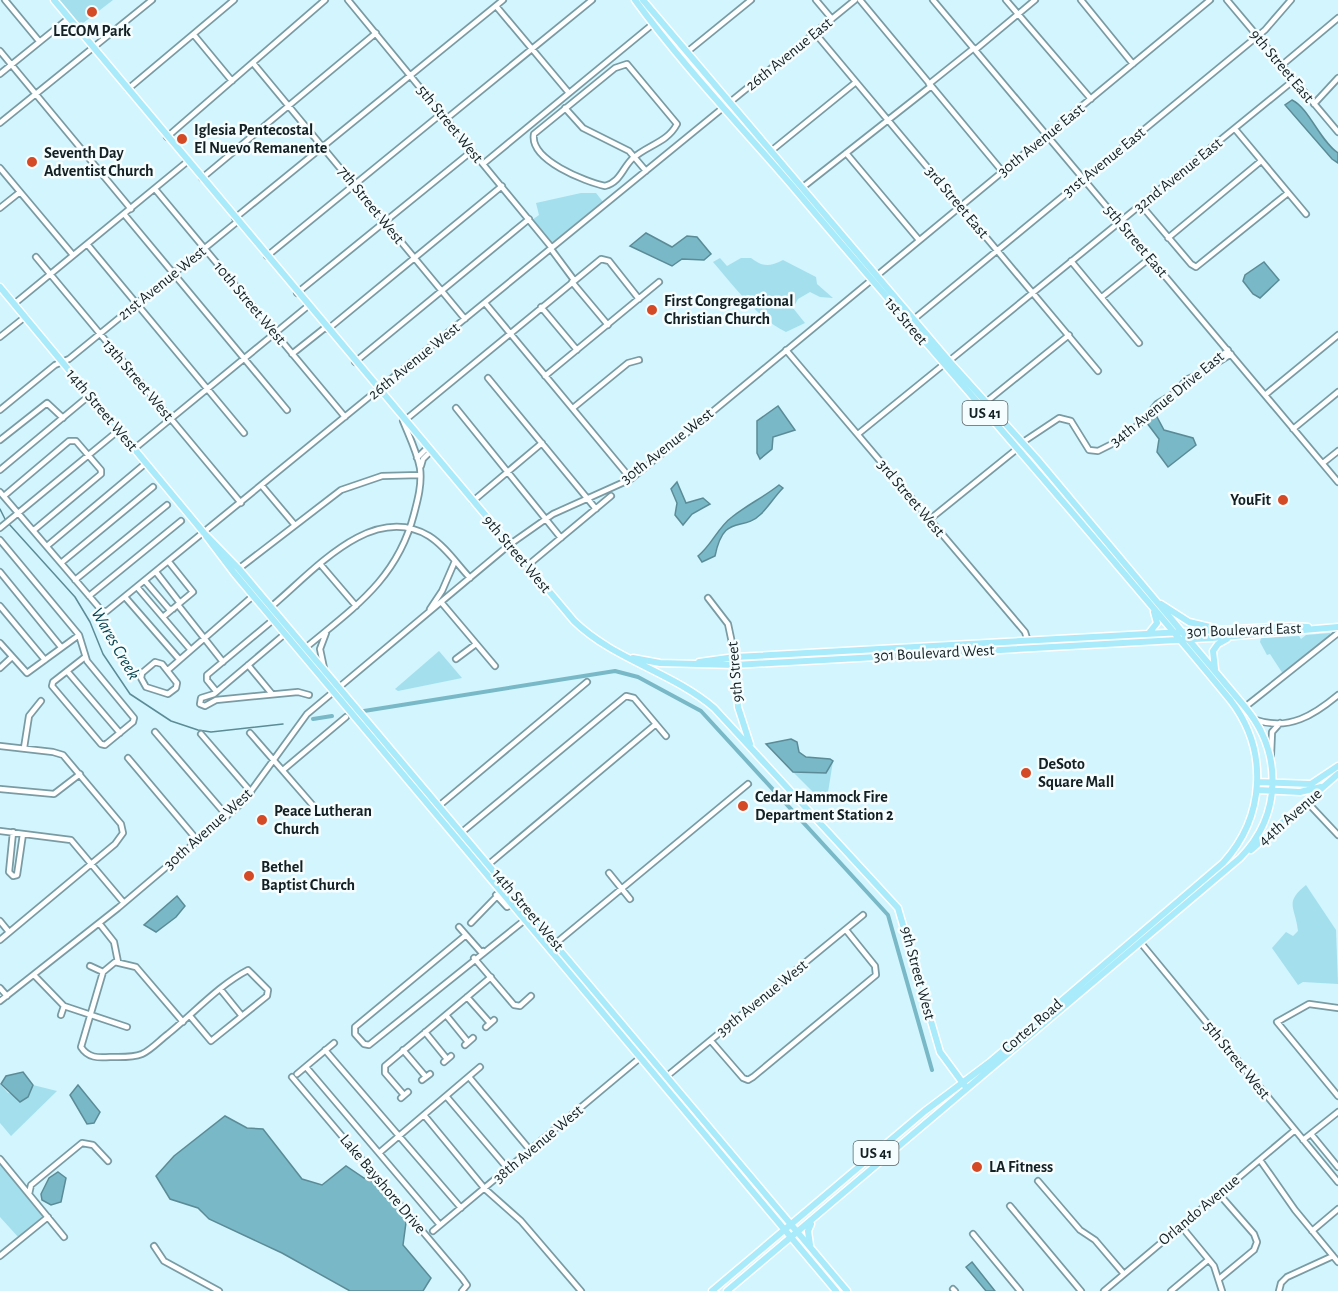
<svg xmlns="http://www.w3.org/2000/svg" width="1338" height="1291" font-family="'Alegreya Sans',sans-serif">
<rect width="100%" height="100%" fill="#d2f5fe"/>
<path fill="#a4dfee" d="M56,0h57l-35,27z
M581,193h15l8,10 -51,42 -21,-25 7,-5 -3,-12z
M720,258l7,8 14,-8h10c12,9 18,9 32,2l33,17 1,7 16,14 -13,-1 -10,-5 -12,7 -5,9 12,15 -19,9c-27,-12 -53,-47 -73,-70z
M1330,633v3l-47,38 -13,-20 -3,1 -7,-13 1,-4 38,-2 2,3 5,-4z
M439,651l23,27 -64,13 -3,-2z
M833,761l-7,44 -33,-33 32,1z
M1306,885l30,45 2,54 -35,-2 -5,3 -26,-37 14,-16 7,4 5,-5c-3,-25 -14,-28 8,-46z
M0,1084l8,9 20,4 5,-12 24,6 -46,45 -11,-13z
M0,1162l45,54 -26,22 -19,-21z"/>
<path fill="#79b8c7" stroke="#5b8b96" stroke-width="1.5" d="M1292,100c17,8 28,41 46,53v10l-6,-4 -47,-54z
M646,233l26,14 15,-11 10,1 14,17 -7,6 -22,-1 -10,7 -42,-20z
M1264,262l15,18 -19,18 -7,-4 -10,-13 2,-6z
M778,406l17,24 -22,7 -1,12 -12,10 -3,-6v-32z
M1156,415l8,15 29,8 3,7 -28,22 -11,-15 2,-13 -12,-16z
M677,482l9,21 17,-5 7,6 -18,10 -9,11 -8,-10 2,-12 -6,-14z
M779,485l4,3c-8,8 -14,18 -22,26 -19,19 -37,-2 -46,42l-13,6 -4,-6c14,-11 20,-29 34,-39 15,-12 32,-20 47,-32z
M791,739l6,3 2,10 7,5 24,2 3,2 -7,12 -33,-1 -27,-28z
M177,896l8,10 -9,11 -20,15 -12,-7z
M23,1072l10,13 -5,12 -8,5 -19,-18 5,-8z
M78,1085l22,27 -6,11 -7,1 -17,-29z
M225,1116l22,12 16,1 39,50 20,6 24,-19 18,12 16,6 27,31 -4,30 28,33 -8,13h-73l-68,-38 -73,-34 -11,-11 -28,-9 -14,-23 18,-20z
M58,1172l8,6 -5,24 -10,3 -9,-5 -1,-6 8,-16z
M972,1262l23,29h-9l-20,-24z"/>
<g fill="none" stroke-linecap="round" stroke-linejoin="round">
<path stroke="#5b8b96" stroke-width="1.5" d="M0,509l6,12
M9,524l66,73 15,25 13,32 27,40 41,27 27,9 13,2 72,-8"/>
<path stroke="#79b8c7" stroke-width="4" d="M364,711l251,-40 23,6 63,34 187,204 44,155
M313,719l19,-3"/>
<g stroke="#7a9ba3" stroke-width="8">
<path id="minor" d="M5,0l34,41
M348,0l204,248
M816,0l16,19
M860,0l142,171
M933,0l405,482
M1006,0l85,99
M1081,0l52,64
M1227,0l111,132
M496,6l73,87
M815,33l283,338
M194,35l38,46
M975,50l60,-50
M0,51l131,158
M687,52l64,-52
M253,63l212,256
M627,64l50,60c-10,19 -30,21 -45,35 -10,10 -12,23 -27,27 -19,-4 -76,-26 -71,-52l81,-66z
M1282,65l56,-47
M0,74l69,-56
M929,84l45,-36
M128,89l106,-89
M1314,104l24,-26
M565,108l18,20 46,23 17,20
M446,119l146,-119
M0,123l152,-123
M1235,129l71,85
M167,137l158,-137
M771,151l85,-69
M846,153l73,87
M483,164l170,-140
M0,168l73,87
M202,178l174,-145
M803,187l127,-100
M155,189l190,228
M1141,205l50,59 5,3 92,-74
M0,208l20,-16
M124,214l163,196
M235,218l268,-218
M1168,238l93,-77
M87,244l157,189
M551,249l23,31
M267,256l174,-142
M36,257l205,246
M1071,261l68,82
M572,282l36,43
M297,293l175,-142
M1102,297l48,-39
M485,303l146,176
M14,304l174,-143
M541,307l36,43
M914,319l351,-289 26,-30
M328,329l174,-143
M0,337l25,-20
M786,350l239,282 5,16
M292,354l34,-27
M949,361l345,-281
M355,362l174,-143
M1215,364l16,-10
M545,376l114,-94
M488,378l108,131
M1265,395l73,-60
M986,402l83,-67
M456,408l105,130
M573,408l55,-45 11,-3
M0,410l55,-45 14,-6 169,-138
M404,421l197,-162 8,2 30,38
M1293,429l45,-37
M858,434l85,-69
M0,440l47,-37 16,15
M1023,442l36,-24 12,3 18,29 9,1 20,-10 26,-21 13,-16 18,-11 11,-13 20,-9 22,-21
M134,449l174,-143
M417,458l10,-10
M1323,463l15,-12
M421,466l2,-7 7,-7
M0,470l90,-75
M262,486l32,38
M0,492l102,119h5l748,-611
M4,496l65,-55h7l25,29v4l-67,56
M473,501l69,-58
M929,520l89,-72
M0,528l119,-98
M0,540l79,95 8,26 47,57 -1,4 -28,23 -4,-1 -49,-58 1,-4 32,-25
M47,546l99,-83
M61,563l92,-76
M321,565l35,41
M527,566l84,-70
M237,570l104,-80 41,-14 38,-1
M0,572l61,75
M156,572l24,31
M75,580l92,-75
M145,581l24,28h4
M137,587l53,62
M89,596l92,-75
M125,597l54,62
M708,598l20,26 7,33
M441,602l54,64
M178,605l45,57
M0,606l45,54
M430,609l12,-18 13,-30
M266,611c42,-33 103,-111 163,-75 16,10 28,28 41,42
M163,617l30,-25 -24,-30
M286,633l-72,61 -13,4 -1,6 5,2 11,-6 82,-8 11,3
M0,643l27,30 52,-38
M303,650c50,-42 94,-70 111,-136 4,-15 8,-30 6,-46 -3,-16 -11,-32 -17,-47
M456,659l20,-15
M155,662l7,2 15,19 -1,5 -8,6 -22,-7 -5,-9 1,-5z
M248,665l24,29
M0,668l12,-11
M324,668l-4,-19 6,-16
M168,670l85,-74
M67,671l53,62
M216,691l-9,-11v-5l66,-55
M1245,707l93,-74
M1256,720c33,11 58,-5 82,-25
M155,732l72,84
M250,733l66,76
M201,734l50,58
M0,746l53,6 10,3 58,69 2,9 -8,11 -115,96
M24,748l5,-32 12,-15
M1271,755l1,-23 8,-9
M128,758l70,83
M283,770l63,-53
M0,789l54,5 26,-20
M1307,802l31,33
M434,810l153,-128
M0,831l71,9 53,63
M13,832l-4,40 4,4 4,-1 6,-41
M456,837l170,-141 8,2 32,38
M489,864l167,-140
M609,873l21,26
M496,895l11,12 6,-3
M0,921l9,11
M99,923l15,19 4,20
M471,923l31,-32
M459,927l22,25 2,-1
M466,935l-111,92v7l9,10 5,1 157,-126
M1136,937l202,245
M550,948l198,-164
M474,958l40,47 6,1 11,-10
M90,966l13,6
M34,975l30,31 63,21
M0,988l7,8
M221,990l21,26
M467,997l23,26
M0,1001l118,-93 125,-106 64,-88 202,-169 44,-31 78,-35 579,-479
M1338,1008l-29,-4 -32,18 61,74
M61,1015l3,-9
M446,1015l22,27
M183,1022l-47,-55 -21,-5 -12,10 -22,75c7,11 17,11 29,10 10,0 22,1 32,-3 9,-4 18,-14 26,-20 26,-21 51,-49 80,-64l20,20 -1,6 -56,45 -21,-25
M486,1027l8,-7
M425,1032l22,27
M711,1041l32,37 5,2 5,-3 123,-102 -1,-9 -29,-36
M465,1045l8,-7
M325,1050l136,158
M403,1050l23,27
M444,1062l7,-6
M306,1067l134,158
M297,1074l37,-31
M292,1077l170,201 5,7 -5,6
M469,1077l61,73
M422,1080l8,-6
M661,1081l202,-166
M404,1095l-19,-22v-7l106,-89
M446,1096l62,73
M401,1098l7,-6
M424,1115l61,74 36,32 60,70
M1311,1134l27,33
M1303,1140l35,-28
M379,1153l101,-86
M0,1159l64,78
M1260,1160l35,50 43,52
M1038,1181l42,49 15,10 29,34
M29,1194l2,-9 51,-42 11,2 15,16
M1010,1206l71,85
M1181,1226l33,40 8,25
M433,1231l208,-174
M1312,1231l26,-22
M973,1234l47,57
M154,1246l10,15 55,30
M0,1256l48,-39
M1219,1279l35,-29 3,-8 -3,-8 -35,-40
M953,1289l2,2
M1104,1291l191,-161
M1171,1291l37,-31
M1279,1291l2,-8 6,-6 46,-21"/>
</g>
<g stroke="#fff" stroke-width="9">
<path id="major" d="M54,0l520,621c40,39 98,51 140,87l184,200 42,144 25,34
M635,0c48,66 105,125 158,187 145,172 295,340 438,514 38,50 34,116 -8,162l-233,199 -65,49 -213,180
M643,0l306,361 88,98 208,248c38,46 37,108 -5,151l-513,433
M0,287l204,246 35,36 608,722
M206,536l28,37 602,718
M1161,604l28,18 25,6
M1149,633l8,-10 -3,-11
M633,658l27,5 75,2 477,-27 126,-11
M699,662l36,-5 557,-31 16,1
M735,663l3,44 12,37
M1215,669l-2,-18 5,-7 9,-5
M1258,782l53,2 27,-18
M1258,790l42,2 21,-5
M1251,850l87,-76
M810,1245l-2,-14 3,-7"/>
</g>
<use href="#minor" stroke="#fff" stroke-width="4.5"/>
<use href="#major" stroke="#a9ebfa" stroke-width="6"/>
</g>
<g fill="#d44a26" stroke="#f6fdff" stroke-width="2">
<circle cx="92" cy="12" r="6"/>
<circle cx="182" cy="139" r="6"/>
<circle cx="32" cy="162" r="6"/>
<circle cx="652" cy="310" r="6"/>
<circle cx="1283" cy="500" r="6"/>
<circle cx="1026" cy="773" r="6"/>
<circle cx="743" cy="806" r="6"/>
<circle cx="262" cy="820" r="6"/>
<circle cx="249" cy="876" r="6"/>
<circle cx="977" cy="1167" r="6"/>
</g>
<g text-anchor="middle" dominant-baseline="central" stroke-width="5" stroke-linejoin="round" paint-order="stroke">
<g fill="#f6fdff" stroke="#586366" stroke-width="1.5">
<rect x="962.5" y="401" width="45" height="24" rx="4.5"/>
<rect x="853.5" y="1141" width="45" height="24" rx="4.5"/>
</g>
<g font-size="15" font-weight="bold" fill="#142124">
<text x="985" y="413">US 41</text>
<text x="876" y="1153">US 41</text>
</g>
<g font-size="16" font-weight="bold" fill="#142124" stroke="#f6fdff" text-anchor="start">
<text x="92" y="31" text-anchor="middle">LECOM Park</text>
<text x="194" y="130">Iglesia Pentecostal<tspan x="194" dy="18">El Nuevo Remanente</tspan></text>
<text x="44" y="153">Seventh Day<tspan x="44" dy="18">Adventist Church</tspan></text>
<text x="664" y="301">First Congregational<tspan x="664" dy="18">Christian Church</tspan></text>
<text x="1271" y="500" text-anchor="end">YouFit</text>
<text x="1038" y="764">DeSoto<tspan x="1038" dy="18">Square Mall</tspan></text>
<text x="755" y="797">Cedar Hammock Fire<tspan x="755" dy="18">Department Station 2</tspan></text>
<text x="274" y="811">Peace Lutheran<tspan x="274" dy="18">Church</tspan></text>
<text x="261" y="867">Bethel<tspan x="261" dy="18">Baptist Church</tspan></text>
<text x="989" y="1167">LA Fitness</text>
</g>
<g font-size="16" fill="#142124" stroke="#f6fdff">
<text transform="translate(789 54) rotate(-39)">26th Avenue East</text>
<text transform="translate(1282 66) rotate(50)">9th Street East</text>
<text transform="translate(450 124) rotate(51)">5th Street West</text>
<text transform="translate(1041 140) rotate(-39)">30th Avenue East</text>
<text transform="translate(1104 162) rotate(-39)">31st Avenue East</text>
<text transform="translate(1178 175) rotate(-39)">32nd Avenue East</text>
<text transform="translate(957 202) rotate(50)">3rd Street East</text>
<text transform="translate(371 205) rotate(51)">7th Street West</text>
<text transform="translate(1136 241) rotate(50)">5th Street East</text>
<text transform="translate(162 283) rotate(-39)">21st Avenue West</text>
<text transform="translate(250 303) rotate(50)">10th Street West</text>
<text transform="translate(906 321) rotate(50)">1st Street</text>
<text transform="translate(414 361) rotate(-39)">26th Avenue West</text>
<text transform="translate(138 380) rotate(50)">13th Street West</text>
<text transform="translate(1167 399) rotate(-39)">34th Avenue Drive East</text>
<text transform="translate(102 410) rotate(50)">14th Street West</text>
<text transform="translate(667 446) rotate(-38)">30th Avenue West</text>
<text transform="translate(911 498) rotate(50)">3rd Street West</text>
<text transform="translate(517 554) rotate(50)">9th Street West</text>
<text transform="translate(1244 630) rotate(-2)">301 Boulevard East</text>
<text transform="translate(934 653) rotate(-3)">301 Boulevard West</text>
<text transform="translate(735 672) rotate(-95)">9th Street</text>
<text transform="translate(1290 817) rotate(-41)">44th Avenue</text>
<text transform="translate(208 829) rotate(-42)">30th Avenue West</text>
<text transform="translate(528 910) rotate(50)">14th Street West</text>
<text transform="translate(918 973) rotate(75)">9th Street West</text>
<text transform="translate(762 998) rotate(-39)">39th Avenue West</text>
<text transform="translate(1032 1026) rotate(-41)">Cortez Road</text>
<text transform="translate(1237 1060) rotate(51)">5th Street West</text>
<text transform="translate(538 1144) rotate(-40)">38th Avenue West</text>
<text transform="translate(383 1184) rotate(50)">Lake Bayshore Drive</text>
<text transform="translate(1199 1210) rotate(-40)">Orlando Avenue</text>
</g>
<g font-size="18" font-style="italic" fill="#07434e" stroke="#f6fdff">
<text transform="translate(115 644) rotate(60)">Wares Creek</text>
</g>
</g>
</svg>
